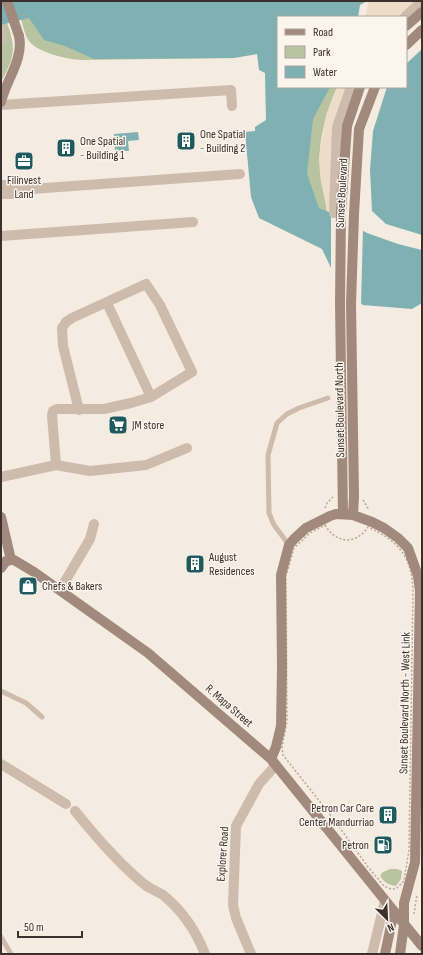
<svg xmlns="http://www.w3.org/2000/svg" width="423" height="955" font-family="'Sofia Sans Condensed',sans-serif">
<rect width="100%" height="100%" fill="#f4ebe1"/>
<path fill="#b8c4a0" d="M18,8l216,50 -152,2c-15,-1 -47,-7 -55,-22 -4,-9 -6,-21 -9,-30z
M7,23c10,27 7,34 -6,59v-57z
M324,87h13c-13,30 -21,62 -16,94 2,11 5,21 6,31l-8,-4 -16,-29 7,-60z
M390,869h7l5,2 -1,8 -5,7c-8,-1 -12,-4 -16,-10l3,-4z"/>
<path fill="#ecdcc8" d="M369,1h53l-17,16h-40z
M337,87h12l-18,126 -4,-1 -1,-10 -5,-21 -2,-24 7,-42z"/>
<path fill="#7fb0b2" d="M1,1h366l-7,4 -2,12h-80v70h52l-17,32 -6,55 12,34 12,5 36,20 31,11 24,6v53l-10,6 -49,-4 -23,-18 -18,-38 -63,-31 -8,-21 -6,-65 10,-1v-4l11,-7 -1,-47 -6,-3 -2,-16 -23,4 -140,1 -29,-13 -21,-6 -15,-22 -28,7z
M422,49v186l-36,-11 -14,-13 -2,-41 3,-39 14,-44h19v-23z
M138,132l1,8 -11,1 1,10h-14l-1,-17z"/>
<path fill="#f4ebe1" d="M331,213h4l28,15 -2,77 -23,-17 -7,-17z"/>
<g fill="none" stroke-linecap="round" stroke-linejoin="round">
<path stroke="#b9a596" stroke-width="1.5" stroke-dasharray="2 2" stroke-linecap="butt" d="M22,15h1l3,6
M363,500l6,10
M325,508l2,-5 6,-6
M325,525c11,19 31,20 43,2 31,14 45,31 45,66l-4,257 -5,31 -8,8h-5l-7,-3 -16,-19 -36,-50 -49,-62 -1,-7 5,-27 -1,-145 8,-28 16,-15z
M414,914l3,-20"/>
<path stroke="#cdbbac" stroke-width="5" d="M289,545l-15,-20 -5,-12 -1,-58 9,-32 10,-9 12,-6 29,-10
M1,691l25,12 16,14
M1,937l10,17"/>
<path stroke="#cdbbac" stroke-width="10" d="M405,17l17,-16
M1,29v11
M1,105l230,-15 1,16
M1,185h14l16,4
M1,194h15l15,-5 209,-15
M334,213l3,-86 13,-37 -1,-3
M1,236l192,-14
M107,303l44,94
M56,465l-4,-50 1,-4 4,-2h47l27,-6 20,-6 41,-25 -32,-67 -14,-21 -74,34 -6,4 -4,6 1,18 16,64
M1,477l55,-12 34,6 56,-6 41,-17
M60,590l30,-51 4,-15
M1,764l65,40
M75,811c21,26 43,52 69,73 6,5 13,7 19,11 20,16 33,36 42,59
M251,954l-15,-36 -3,-13 3,-79 23,-42 17,-19
M372,954l13,-53"/>
<path stroke="#a18a7d" stroke-width="10" d="M406,26l16,-14
M406,45l16,-15
M1,102c5,-22 23,-43 18,-66
M343,514l-3,-211 1,-90 6,-87 13,-39
M353,515l1,-19 -3,-192 3,-90 5,-85 16,-42
M1,517l10,43
M11,560h3l20,12 114,81 123,106 151,187
M1,568l5,-7 5,-1
M271,759l5,-12 5,-21 1,-59 -1,-92 8,-30 5,-6 12,-11 24,-12 6,-2 17,1 19,7 12,6 14,10 10,10 10,28 2,15 -5,271 -11,41v22l-4,29
M385,954l9,-43"/>
<path stroke="#a18a7d" stroke-width="10" d="M7,1l12,35"/>
</g>
<defs>
<g id="building-square" transform="scale(1)"><rect x="-9" y="-9" width="18" height="18" rx="4" fill="#1f5a5e" stroke="#fbf5ee"/><path d="M-4-6H4V6H1V3H-1V6H-4ZM-2.5-4.3h1.7v1.8h-1.7ZM.8-4.3h1.7v1.8H.8ZM-2.5-1h1.7V.8h-1.7ZM.8-1h1.7V.8H.8Z" fill="#fff"/></g>
<g id="office-square" transform="scale(1)"><rect x="-9" y="-9" width="18" height="18" rx="4" fill="#1f5a5e" stroke="#fbf5ee"/><path d="M-6-3h4V-5.5h4V-3h4V5H-6ZM-1-4.5V-3h2v-1.5ZM-6 0V1H6V0Z" fill="#fff"/></g>
<g id="supermarket-square" transform="scale(1)"><rect x="-9" y="-9" width="18" height="18" rx="4" fill="#1f5a5e" stroke="#fbf5ee"/><path d="M-6-5.5h2.5l.6 2H6L4.5 2H-2.5L-4.4-4H-6ZM-1.5 3.2a1.3 1.3 0 1 0 .1 0ZM3 3.2a1.3 1.3 0 1 0 .1 0Z" fill="#fff"/></g>
<g id="shop-square" transform="scale(1)"><rect x="-9" y="-9" width="18" height="18" rx="4" fill="#1f5a5e" stroke="#fbf5ee"/><path d="M-5-2.5h2.3a2.7 3.5 0 0 1 5.4 0H5L5.5 6h-11ZM-1.5-2.5h3a1.5 2.3 0 0 0-3 0Z" fill="#fff"/></g>
<g id="fuel-square" transform="scale(1)"><rect x="-9" y="-9" width="18" height="18" rx="4" fill="#1f5a5e" stroke="#fbf5ee"/><path d="M-5.5-6h7V0h2V4h1.3V-2.5L3-4.5l.8-.8L6-3V5H2.5V1h-1V6h-7ZM-4.2-4.7v3.2H.2V-4.7Z" fill="#fff"/></g>
</defs>
<g fill-rule="evenodd">
<use href="#building-square" x="186" y="141"/>
<use href="#building-square" x="66" y="148"/>
<use href="#office-square" x="24" y="161"/>
<use href="#supermarket-square" x="118" y="425"/>
<use href="#building-square" x="195" y="564"/>
<use href="#shop-square" x="28" y="586"/>
<use href="#building-square" x="388" y="815"/>
<use href="#fuel-square" x="383" y="845"/>
</g>
<g text-anchor="middle" dominant-baseline="central" stroke-width="3" stroke-linejoin="round" paint-order="stroke">
<g font-size="12" fill="#3b302b" stroke="#fbf5ee" text-anchor="start">
<text x="200" y="134">One Spatial<tspan x="200" dy="14">- Building 2</tspan></text>
<text x="80" y="141">One Spatial<tspan x="80" dy="14">- Building 1</tspan></text>
<text x="24" y="180" text-anchor="middle">Filinvest<tspan x="24" dy="14">Land</tspan></text>
<text x="132" y="425">JM store</text>
<text x="209" y="557">August<tspan x="209" dy="14">Residences</tspan></text>
<text x="42" y="586">Chefs &amp; Bakers</text>
<text x="374" y="808" text-anchor="end">Petron Car Care<tspan x="374" dy="14">Center Mandurriao</tspan></text>
<text x="369" y="845" text-anchor="end">Petron</text>
</g>
<g font-size="12" fill="#3b302b" stroke="#fbf5ee">
<text transform="translate(342 193) rotate(-87)">Sunset Boulevard</text>
<text transform="translate(340 410) rotate(-91)">Sunset Boulevard North</text>
<text transform="translate(405 703) rotate(-89)">Sunset Boulevard North - West Link</text>
<text transform="translate(229 706) rotate(41)">R. Mapa Street</text>
<text transform="translate(223 854) rotate(-86)">Explorer Road</text>
</g>
</g>
<rect width="423" height="955" fill="none" stroke="#3b302b" stroke-width="4"/>
<rect x="277" y="16" width="130" height="72" fill="#fbf5ee" stroke="#aea6a0"/>
<rect x="285" y="29" width="20" height="6" fill="#a18a7d" stroke="#aea6a0"/>
<text x="313" y="36" font-size="12" fill="#3b302b">Road</text>
<rect x="285" y="46" width="20" height="12" fill="#b8c4a0" stroke="#aea6a0"/>
<text x="313" y="56" font-size="12" fill="#3b302b">Park</text>
<rect x="285" y="66" width="20" height="12" fill="#7fb0b2" stroke="#aea6a0"/>
<text x="313" y="76" font-size="12" fill="#3b302b">Water</text>
<g transform="translate(387 919) rotate(156)" stroke="#fbf5ee" stroke-width="3" paint-order="stroke">
<path d="M0-3L7 15L0 10L-7 15Z" fill="#3b302b"/>
<text y="-6" font-size="11" font-weight="bold" text-anchor="middle" fill="#3b302b">N</text>
</g>
<path d="M18 931v6h64v-6" fill="none" stroke="#3b302b" stroke-width="2"/>
<text x="24" y="931" font-size="12" fill="#3b302b" stroke="#fbf5ee" stroke-width="3" paint-order="stroke">50 m</text>
</svg>
